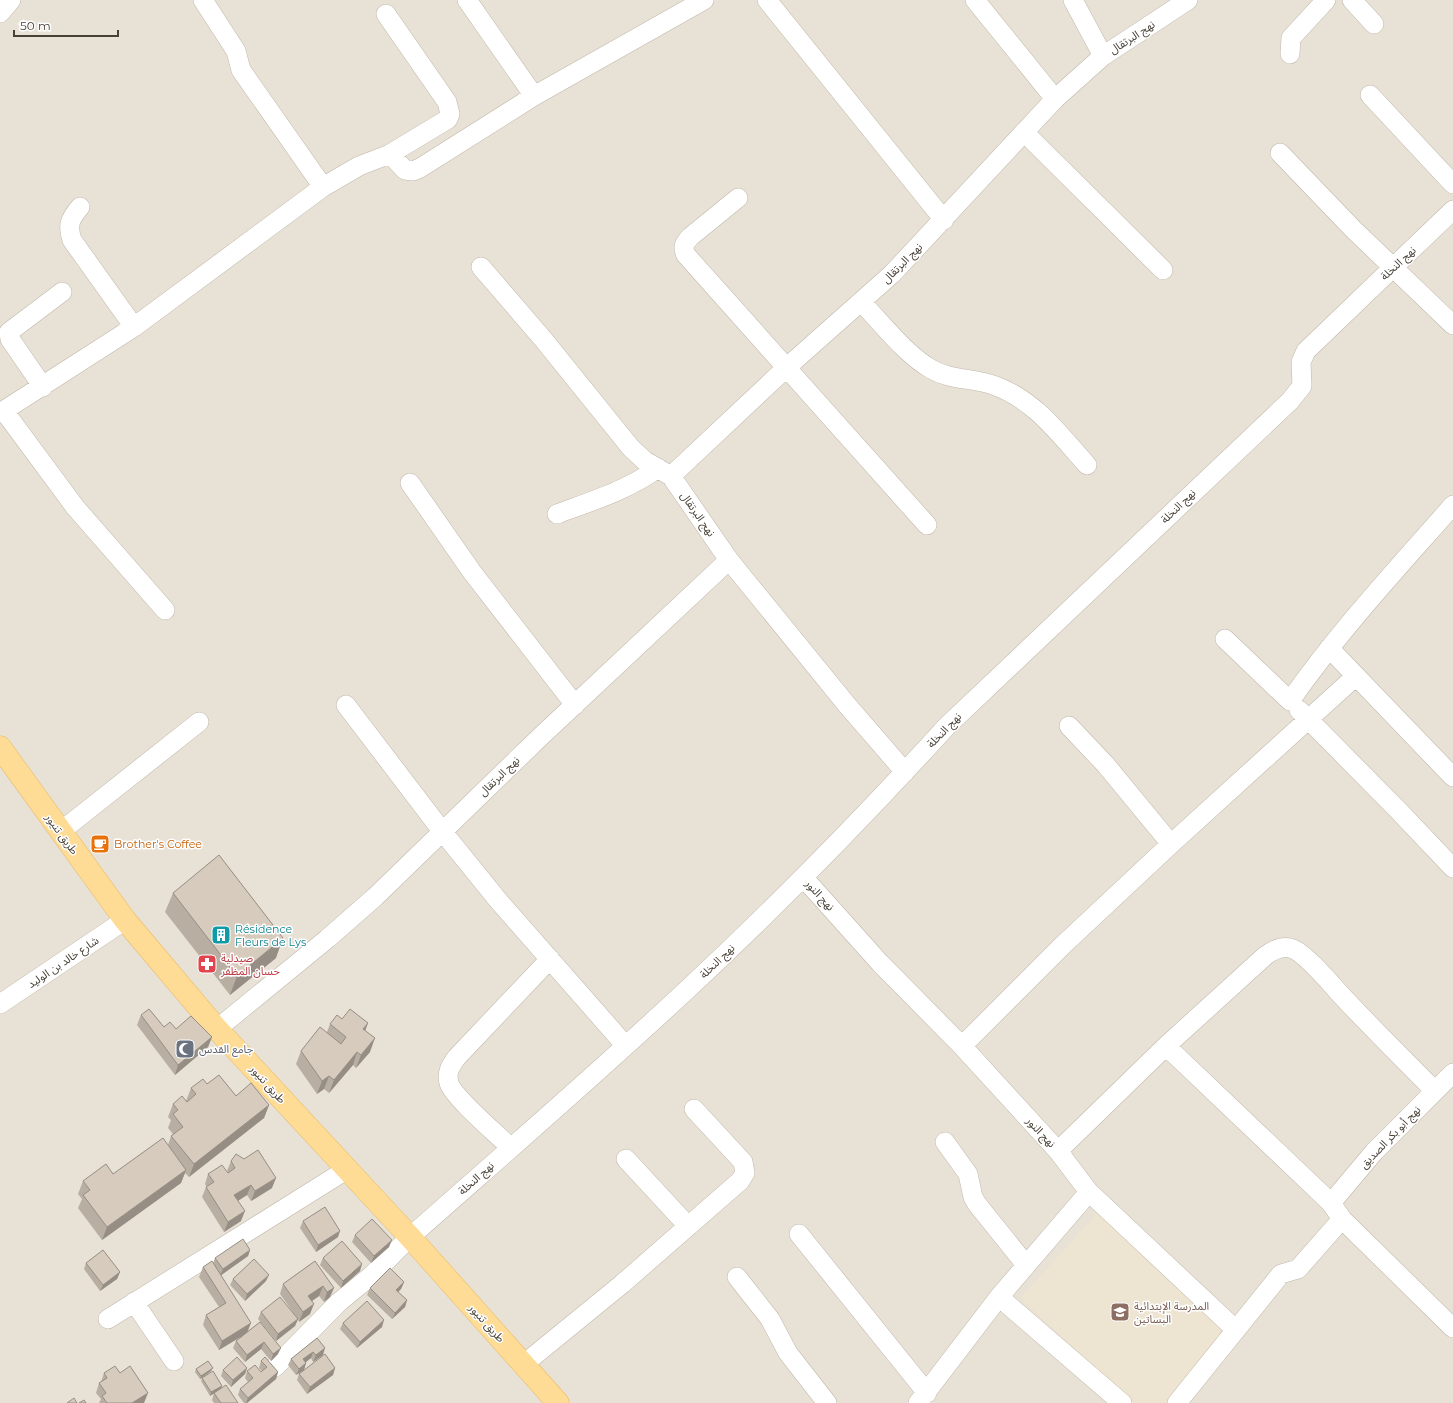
<svg xmlns="http://www.w3.org/2000/svg" width="1453" height="1403" font-family="Montserrat,'Noto Sans Arabic',sans-serif">
<rect width="100%" height="100%" fill="#f4f0e7"/>
<path fill="#e8e1d5" d="M0,0h1453v1403h-1453z"/>
<path fill="#ede4d1" d="M1099,1211l120,115 1,14 -53,63h-34l-113,-105z"/>
<g fill="none" stroke-linecap="round" stroke-linejoin="round">
<g stroke="#c0b7aa" stroke-width="20">
<path id="minor" d="M203,0l33,51 5,19 82,117
M467,0l67,96
M767,0l177,220
M975,0l80,99
M1073,0l30,56
M1352,0l22,24
M0,13l11,-13
M1290,54l1,-16 35,-38
M1370,95l83,89
M1024,132l139,138
M1280,153l73,76 100,96
M390,154l15,16 8,1 7,-3 114,-72 170,-96
M738,198l-48,39c-6,7 -8,10 -4,18l241,270
M80,207c-10,12 -13,18 -8,33l62,87
M481,267l62,72 88,109 14,13 26,15
M861,302c22,22 43,51 70,67 19,11 41,9 62,16 41,14 66,49 94,80
M43,387l-33,-48 -1,-7 53,-40
M4,411l71,96 90,103
M0,413l134,-86 189,-140 36,-21 31,-12 58,-35 2,-5 -3,-12 -61,-88
M410,483l62,89 103,133
M557,514c35,-13 71,-24 101,-46
M729,560l118,145 58,67
M1225,639l65,62c49,-70 107,-132 163,-196
M1329,648l27,28
M346,705l96,126 55,68 128,146
M1299,710l97,98 57,60
M1069,726l36,38 66,80
M60,832l139,-110
M803,877l77,86 82,83 96,105 31,41 -90,105 -81,106
M0,1004l125,-84
M217,1029l110,-90 48,-42 163,-158 191,-179 -58,-84 115,-108 106,-94 163,-175 48,-43 85,-56
M962,1046l101,-101 108,-101 185,-168 97,101
M1166,1046l99,-90c8,-6 18,-11 28,-7 13,5 38,35 48,46 31,33 62,64 94,96
M945,1142l23,32 5,23 4,7 49,61
M511,1148c-13,-13 -58,-51 -62,-65 -3,-11 2,-18 8,-26l93,-98
M1058,1151l108,-105 165,157 11,16 111,109
M626,1159l62,67
M1089,1192l147,138
M1331,1203l43,-51 79,-79
M799,1234l128,159
M737,1277l33,42 18,34 39,50
M999,1297l123,106
M134,1302l40,59
M108,1319l238,-149
M524,1364l98,-80 118,-103 5,-8 -2,-11 -49,-53
M275,1367l64,-65 32,-26 39,-39c94,-83 189,-165 281,-251 89,-83 174,-170 256,-260l343,-325 12,-15 -1,-24 5,-11 147,-141
M1177,1403l104,-129 17,-5 44,-50"/>
</g>
<g stroke="#e6b963" stroke-width="23">
<path id="major" d="M0,747l125,173 92,109 193,208 148,166"/>
</g>
<use href="#minor" stroke="#fff" stroke-width="19"/>
<use href="#major" stroke="#ffdc95" stroke-width="22"/>
</g>
<path fill="#b8afa2" d="M173,893l103,65 -46,37 -65,-83z
M141,1015l23,12 48,10 -4,10 -33,28 -38,-50z
M342,1019l23,12 5,21 -14,16 -3,-3 -24,28 -5,-4 -7,5 -21,-30 5,-13 26,-19 3,-8z
M207,1084l29,12 33,9 -5,13 -75,59 -4,-4 -4,10 -79,57 -24,-32 4,-9 -4,-5 5,-13 30,-7 55,-29 3,-9 2,-2 -5,-6 3,-8 -3,-3 5,-13 13,-3 5,-13z
M231,1161l41,27 -21,13 -4,-6 -9,6 3,20 -17,11 -22,-35 4,-10h1l-2,-3 3,-10 20,-1v-1l-1,-1z
M303,1221l35,16 -22,15 -16,-24z
M355,1235l34,12 -18,16 -19,-21z
M250,1250l-2,6 -27,19 27,56 12,-9 18,32 -7,7 -10,-12 -16,13 -12,-14 3,-7 6,-5 -23,14 -16,-25 3,-10 13,-8 -20,-30 4,-10 10,-4 2,-5z
M323,1258l37,13 -19,17 -21,-23z
M315,1261l15,36 -6,5 -5,-6 -7,5 -2,13 -11,8 -1,-3 -3,7 -19,15 -18,-22 3,-7 36,6 -17,-24 3,-10z
M86,1263l34,9 -3,7 -17,12 -16,-22z
M233,1279l33,2 -21,20 -15,-16z
M404,1282l-3,7 -3,3 9,8 -2,7 -13,12 -25,-24 3,-7z
M343,1323l39,4 -25,21 -17,-19z
M317,1338l6,17 -10,7 -2,-4 -5,4v1l-2,7 -8,5 -8,-10 3,-6z
M261,1361l17,11 -2,7 -29,24h-3l-6,-8 2,-6 8,-7 -3,-4 2,-7 14,1 1,-1 -3,-3z
M247,1368l-2,6 -14,13 -10,-11 2,-6z
M335,1368l-2,7 -26,19 -10,-14 2,-6z
M196,1369l15,2 -11,8 -5,-7z
M104,1373l40,30h-45l2,-4 -5,-6 3,-10 2,-1z
M202,1378l20,8 -1,2 17,15h-24l-2,-3 2,-7 -4,3 -9,-15z"/>
<path fill="#968e84" d="M283,938l-7,20 -46,37 7,-19z
M368,1023l-5,14v-8z
M212,1037l-4,10 -33,28 3,-10z
M375,1038l-5,14 -14,16 5,-13z
M357,1052l-4,13 -24,28 5,-13z
M329,1076l-5,13 -7,5 5,-13z
M269,1105l-5,13 -75,59 5,-13z
M186,1170l-5,13 -79,57 5,-13z
M276,1178l-4,10 -21,13 4,-10z
M251,1185l-4,10 -16,10 3,-10z
M245,1211l-4,10 -17,11 4,-10z
M340,1231l-2,6 -22,15 2,-7z
M392,1240l-3,7 -18,16 3,-7z
M250,1250l-2,6 -28,20 3,-7z
M362,1264l-2,7 -19,17 2,-7z
M120,1272l-3,7 -17,12 3,-6z
M269,1275l-3,6 -21,20 2,-7z
M404,1282l-3,7 -7,7 2,-6z
M323,1286l-4,10 -14,10 3,-10z
M334,1288l-4,9 -6,5 3,-10z
M407,1300l-2,7 -13,12 3,-6z
M314,1304l-4,10 -11,8 4,-10z
M298,1319l-3,7 -19,15 2,-7z
M384,1320l-2,7 -25,21 3,-6z
M251,1323l-4,10 -28,17 3,-9z
M264,1342l-3,7 -16,13 2,-7z
M281,1348l-3,6 -7,7 2,-7z
M325,1348l-2,7 -10,7 3,-7z
M313,1352l-2,6 -10,8 2,-7z
M306,1363l-2,7 -8,5 3,-6z
M213,1368l-2,3 -11,8 1,-3z
M247,1368l-2,6 -14,13 2,-7z
M335,1368l-2,7 -26,19 3,-7z
M278,1372l-2,7 -29,24h-1l2,-5z
M222,1386l-1,3 -11,7 1,-4z
M148,1393l-4,10h-12z"/>
<path fill="#d6cbbc" stroke="#968e84" d="M219,855l64,83 -46,38 -64,-83z
M149,1009l15,18 6,-5 6,7 15,-13 21,21 -34,28 -37,-50z
M350,1009l18,14 -5,6 12,9 -14,17 -4,-3 -23,28 -5,-4 -7,5 -21,-30 19,-24 21,17 5,-7 -16,-13 7,-9 5,4z
M219,1075l17,21 15,-13 18,22 -75,59 -23,-28 12,-9 -10,-13 5,-4 -5,-6 9,-8 5,6 9,-8 -5,-6 12,-9 4,5z
M163,1138l23,32 -79,57 -24,-32 7,-5 -7,-9 23,-17 7,10z
M258,1150l18,28 -21,13 -4,-6 -17,10 11,16 -17,11 -22,-35 8,-5 -6,-8 14,-9 6,8 7,-5 -4,-7 5,-7 8,5z
M325,1207l15,24 -22,14 -15,-24z
M372,1219l20,21 -18,16 -19,-21z
M243,1239l7,11 -27,19 -8,-11z
M342,1241l20,23 -19,17 -20,-23z
M103,1250l17,22 -17,13 -17,-22z
M254,1259l15,16 -22,19 -14,-15z
M212,1261l39,62 -29,18 -16,-26 20,-12 -23,-36z
M315,1261l19,27 -7,4 -4,-6 -15,10 6,8 -11,8 -20,-28z
M390,1268l14,14 -8,8 11,10 -12,13 -25,-25z
M280,1297l18,22 -20,15 -17,-22z
M367,1301l17,19 -24,22 -17,-19z
M260,1322l21,26 -8,6 -9,-12 -17,13 -11,-14z
M317,1338l8,10 -9,7 -3,-3 -10,7 3,4 -7,6 -8,-10z
M325,1354l10,14 -25,19 -11,-13z
M237,1357l10,11 -14,12 -10,-10z
M265,1357l13,15 -30,26 -8,-9 13,-11 -6,-7 8,-6 6,7 6,-5 -6,-6z
M208,1361l5,7 -12,8 -5,-7z
M115,1366l5,7 10,-7 18,27 -16,10h-25l-5,-7 4,-3 -7,-10 8,-5 -3,-5z
M213,1371l9,15 -11,6 -9,-14z
M226,1385l12,18h-17l-7,-10z
M74,1398l3,5h-10z
M84,1400l2,3h-7z"/>
<defs>
<g id="cafe-square" transform="scale(1)"><rect x="-9" y="-9" width="18" height="18" rx="4" fill="#e8710a" stroke="#fff"/><path d="M-5.5-4.5H6V0H3Q3 3.5 0 3.5H-2.5Q-5.5 3.5-5.5 0ZM3-3.2v2h1.7v-2ZM-6 4.5H4V6H-6Z" fill="#fff"/></g>
<g id="building-square" transform="scale(1)"><rect x="-9" y="-9" width="18" height="18" rx="4" fill="#0f9aa8" stroke="#fff"/><path d="M-4-6H4V6H1V3H-1V6H-4ZM-2.5-4.3h1.7v1.8h-1.7ZM.8-4.3h1.7v1.8H.8ZM-2.5-1h1.7V.8h-1.7ZM.8-1h1.7V.8H.8Z" fill="#fff"/></g>
<g id="pharmacy-square" transform="scale(1)"><rect x="-9" y="-9" width="18" height="18" rx="4" fill="#e0444e" stroke="#fff"/><path d="M-2-6h4v4h4v4h-4v4h-4v-4h-4v-4h4Z" fill="#fff"/></g>
<g id="mosque-square" transform="scale(1)"><rect x="-9" y="-9" width="18" height="18" rx="4" fill="#6b7280" stroke="#fff"/><path d="M3.5-4.9A6 6 0 1 0 3.5 4.9A5 5 0 1 1 3.5-4.9Z" fill="#fff"/></g>
<g id="school-square" transform="scale(1)"><rect x="-9" y="-9" width="18" height="18" rx="4" fill="#8d6e63" stroke="#fff"/><path d="M0-5L7-2L0 1L-7-2ZM-4 1L0 2.5L4 1V4Q0 6-4 4Z" fill="#fff"/></g>
</defs>
<g fill-rule="evenodd">
<use href="#cafe-square" x="100" y="844"/>
<use href="#building-square" x="221" y="935"/>
<use href="#pharmacy-square" x="207" y="964"/>
<use href="#mosque-square" x="185" y="1049"/>
<use href="#school-square" x="1120" y="1312"/>
</g>
<g text-anchor="middle" dominant-baseline="central" stroke-width="3" stroke-linejoin="round" paint-order="stroke">
<g font-size="11" fill="#474036" stroke="#fff">
<text transform="translate(1132 37) rotate(-33)">نهج البرتقال</text>
<text transform="translate(902 263) rotate(-45)">نهج البرتقال</text>
<text transform="translate(1398 263) rotate(-43)">نهج النخلة</text>
<text transform="translate(1178 506) rotate(-44)">نهج النخلة</text>
<text transform="translate(698 514) rotate(55)">نهج البرتقال</text>
<text transform="translate(944 730) rotate(-46)">نهج النخلة</text>
<text transform="translate(499 776) rotate(-44)">نهج البرتقال</text>
<text transform="translate(62 834) rotate(54)">طريق تنيور</text>
<text transform="translate(820 895) rotate(48)">نهج النور</text>
<text transform="translate(717 961) rotate(-44)">نهج النخلة</text>
<text transform="translate(63 962) rotate(-34)">شارع خالد بن الوليد</text>
<text transform="translate(268 1084) rotate(48)">طريق تنيور</text>
<text transform="translate(1041 1132) rotate(47)">نهج النور</text>
<text transform="translate(1390 1137) rotate(-46)">نهج أبو بكر الصديق</text>
<text transform="translate(476 1178) rotate(-42)">نهج النخلة</text>
<text transform="translate(487 1323) rotate(48)">طريق تنيور</text>
</g>
<g font-size="11" fill="#c56008" stroke="#fff" text-anchor="start">
<text x="114" y="844">Brother's Coffee</text>
</g>
<g font-size="11" fill="#0d838f" stroke="#fff" text-anchor="start">
<text x="235" y="929">Résidence<tspan x="235" dy="13">Fleurs de Lys</tspan></text>
</g>
<g font-size="11" fill="#be3a42" stroke="#fff" text-anchor="start">
<text x="221" y="958">صيدلية<tspan x="221" dy="13">حسان المظفر</tspan></text>
</g>
<g font-size="11" fill="#5b616d" stroke="#fff" text-anchor="start">
<text x="199" y="1049">جامع القدس</text>
</g>
<g font-size="11" fill="#785e54" stroke="#fff" text-anchor="start">
<text x="1134" y="1306">المدرسة الإبتدائية<tspan x="1134" dy="13">البساتين</tspan></text>
</g>
</g>
<path d="M14 30v6h104v-6" fill="none" stroke="#474036" stroke-width="2"/>
<text x="20" y="30" font-size="12" fill="#474036" stroke="#ffffff" stroke-width="3" paint-order="stroke">50 m</text>
</svg>
